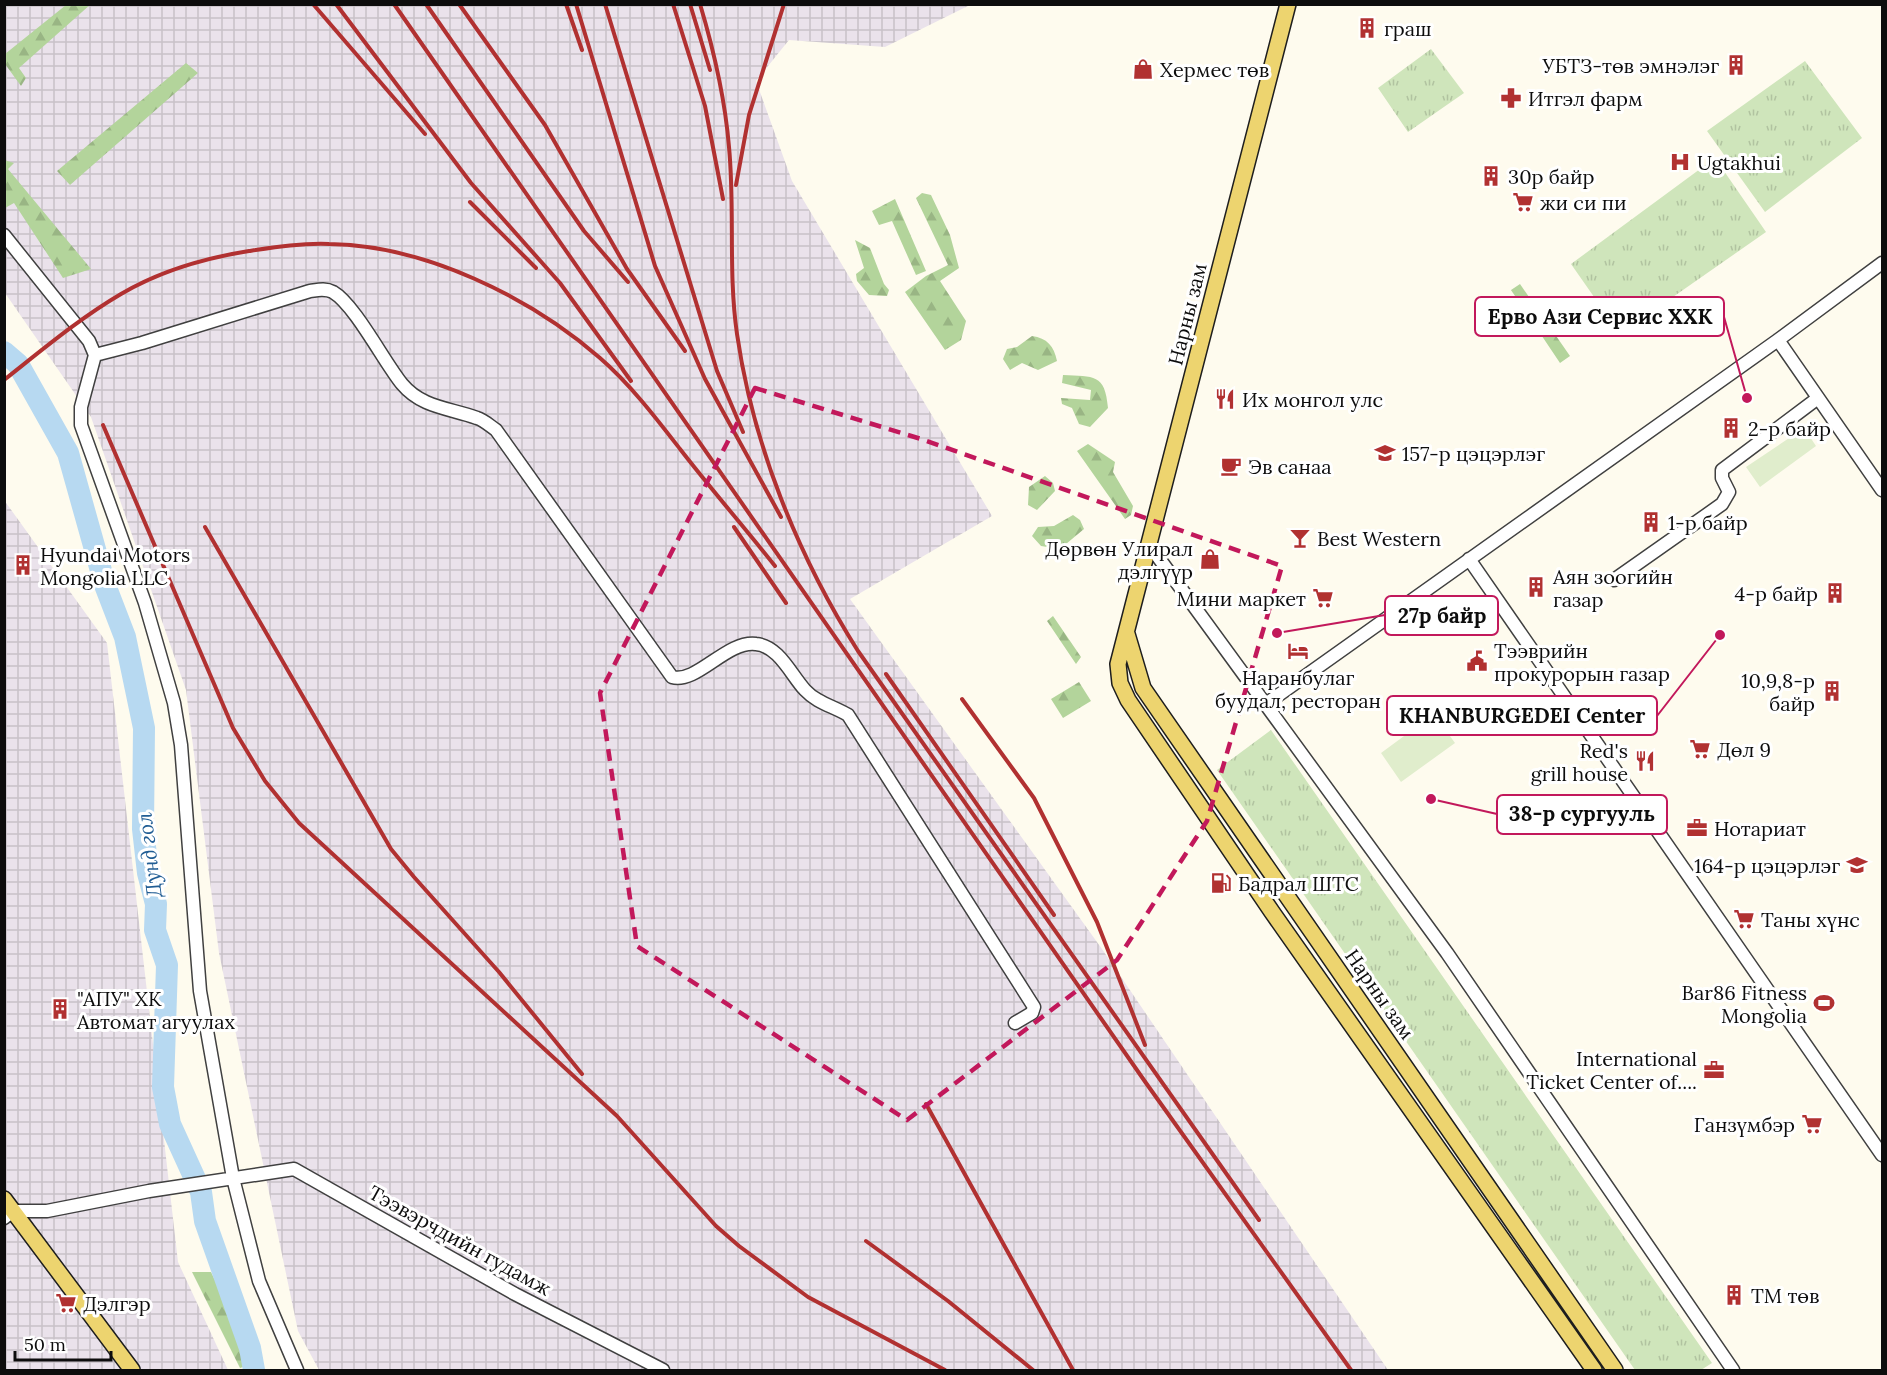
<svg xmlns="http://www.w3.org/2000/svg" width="1887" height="1375" font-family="Lora,serif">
<defs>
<pattern id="industrial-grid" width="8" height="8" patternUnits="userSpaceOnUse" patternTransform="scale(1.5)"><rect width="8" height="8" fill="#eae2eb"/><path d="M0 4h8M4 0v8" fill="none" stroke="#c8c1c8"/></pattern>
<pattern id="forest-firs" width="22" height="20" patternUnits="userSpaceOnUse" patternTransform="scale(1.5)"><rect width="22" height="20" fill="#b3d49b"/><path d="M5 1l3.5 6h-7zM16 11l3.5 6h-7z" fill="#99b584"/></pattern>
<pattern id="park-tufts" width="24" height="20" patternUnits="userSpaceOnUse" patternTransform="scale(1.5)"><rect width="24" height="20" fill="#cfe5bb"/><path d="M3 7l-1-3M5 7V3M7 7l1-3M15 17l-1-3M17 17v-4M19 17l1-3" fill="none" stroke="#b1c3a0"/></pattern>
</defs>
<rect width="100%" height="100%" fill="#fefbee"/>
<path fill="url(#industrial-grid)" d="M4,5h966l-85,42 -96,-7 -33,41 36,100 200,335 -142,83 252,350 286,421h-1069l-21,-39 -79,-378 -33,-263 -95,-273 -86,-124z
M4,500l103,143 71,619 50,108h-223z"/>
<path fill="url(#forest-firs)" d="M91,4l-72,64 7,10 -5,8 -16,-22v-10l61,-49z
M186,63l12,10 -128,112 -13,-14z
M4,160l10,3 -6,6 83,100 -28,9 -49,-75 -9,5z
M922,193l9,2 19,40 9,33 -19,13 26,40 -5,19 -16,10 -40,-58 21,-16 22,-11 -32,-67z
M895,199l31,72 -10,4 -24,-54 -13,4 -7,-14z
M855,240l15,8 14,36 5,6 -2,6 -18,-1 -12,-14 -1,-7 8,-6z
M1520,284l50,72 -10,7 -49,-73z
M1032,336c15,2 22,10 25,25l-19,9 -16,-7 -12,7 -7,-11 4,-10 10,-2z
M1063,375c31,2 42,-2 45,33l-18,19 -11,-3 -7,-16 -10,-4 -1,-6 29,2 1,-10 -29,-7z
M1088,444l27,18 -2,10 20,34 -2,9 -6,4 -48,-68z
M1045,476l8,7 2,8 -18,19 -9,-5 1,-18z
M1073,515l7,5 4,9 -24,20 -19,-3 -9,-10 6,-9 16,-1z
M1053,616l28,41 -5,7 -29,-43z
M1079,682l12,19 -28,17 -12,-19z
M192,1272h19l23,47 15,46 -9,3z"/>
<path fill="url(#park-tufts)" d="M1431,49l33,44 -56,39 -30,-44z
M1805,61l57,77 -97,74 -58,-81z
M1715,158l51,74 -146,102 -49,-70z
M1271,730l441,633 -11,7h-66l-418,-600z"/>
<path fill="#e0edcc" d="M1804,428l12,18 -56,41 -14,-20z
M1434,714l21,29 -54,39 -20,-29z"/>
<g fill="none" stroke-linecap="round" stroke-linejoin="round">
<path stroke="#b7d9f1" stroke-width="22" d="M4,352l14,12 50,89 37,132 20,52 19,91 -1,101 5,44 8,31 -1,26 12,35 -4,122 7,37 31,68 4,29 45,127 4,22"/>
<g stroke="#404040" stroke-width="15">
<path id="minor" d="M4,235l85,106 6,14
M1778,340l104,150
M1150,546l297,407 286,417
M1469,559l413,596
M1614,580l108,-76 7,-12 -7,-14v-8l96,-72
M1266,704l512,-364 104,-77
M4,1218l9,-7h34l102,-20 145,-22 221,125 148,76
M297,1370l-38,-89 -26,-103 -33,-187 -19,-246 -7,-42 -29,-100 -64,-178v-18l14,-52 47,-12 168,-52c8,-1 15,-3 23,1 22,13 51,70 69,92 20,24 48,24 75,34 7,2 13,8 19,12l176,247c25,7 55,-37 84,-33 23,2 35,31 49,46 12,13 28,16 43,25l186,292 -2,6 -17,10"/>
</g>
<g stroke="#1e1e1e" stroke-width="18">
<path id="major" d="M1288,4l-170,660 2,19 8,17 144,212 322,458
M1127,634l16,54 472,682
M4,1199l128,171"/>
</g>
<use href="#minor" stroke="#fff" stroke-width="12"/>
<use href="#major" stroke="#edd46f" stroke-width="15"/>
<path stroke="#b13131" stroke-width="4" d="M313,4l112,130
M336,4l135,179 89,100 71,98
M394,4l752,1079 205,287
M426,4l158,227 44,51
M459,4l86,121 82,144 58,82
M566,4l16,46
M576,4l79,262 50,113 76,138
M605,4l112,367 26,61
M673,4l32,102 18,93
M690,4l20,66
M700,4c14,47 25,94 29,143 6,62 -1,125 8,187 16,111 61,222 121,317l401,569
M736,185l13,-70 35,-111
M470,202l66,66
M4,380c38,-30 76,-62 117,-86 39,-23 84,-36 128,-43 27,-4 53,-8 80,-7 95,1 201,53 271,114 30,26 56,60 80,91 31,40 64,78 95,117
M103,425l130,303 32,53 34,42 318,293 99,110 23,20 69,51 137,73
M205,527l186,322 23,28 85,95 83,102
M734,527l52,76
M886,674l168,241
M962,699l72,99 63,124 48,123
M926,1104l147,266
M866,1241l82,60 85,69"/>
</g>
<path fill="none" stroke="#c2185b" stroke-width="4.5" stroke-dasharray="12 8" stroke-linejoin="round" d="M755,388l166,51 361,127 -75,255 -90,139 -210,160 -270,-174 -37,-253z"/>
<defs>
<g id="building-bare" transform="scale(1.62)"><path d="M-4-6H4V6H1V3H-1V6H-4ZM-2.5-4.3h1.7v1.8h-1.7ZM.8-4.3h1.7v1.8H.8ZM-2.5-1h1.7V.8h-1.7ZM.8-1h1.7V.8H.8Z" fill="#b13131" stroke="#fff" stroke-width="2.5" paint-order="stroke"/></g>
<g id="shop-bare" transform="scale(1.62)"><path d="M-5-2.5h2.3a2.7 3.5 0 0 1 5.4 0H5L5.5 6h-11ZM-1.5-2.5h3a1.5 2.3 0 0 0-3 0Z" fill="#b13131" stroke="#fff" stroke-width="2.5" paint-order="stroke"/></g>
<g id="pharmacy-bare" transform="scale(1.62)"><path d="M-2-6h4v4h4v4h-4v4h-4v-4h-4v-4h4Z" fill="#b13131" stroke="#fff" stroke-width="2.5" paint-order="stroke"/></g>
<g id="hospital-bare" transform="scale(1.62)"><path d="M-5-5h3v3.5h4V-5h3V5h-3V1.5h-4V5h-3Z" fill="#b13131" stroke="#fff" stroke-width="2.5" paint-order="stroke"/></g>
<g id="supermarket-bare" transform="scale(1.62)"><path d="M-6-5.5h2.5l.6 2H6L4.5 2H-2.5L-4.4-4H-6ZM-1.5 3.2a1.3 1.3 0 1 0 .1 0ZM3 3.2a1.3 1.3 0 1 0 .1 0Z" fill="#b13131" stroke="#fff" stroke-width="2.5" paint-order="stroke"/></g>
<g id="restaurant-bare" transform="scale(1.62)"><path d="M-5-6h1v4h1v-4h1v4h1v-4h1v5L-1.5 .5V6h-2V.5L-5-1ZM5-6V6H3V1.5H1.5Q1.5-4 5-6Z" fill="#b13131" stroke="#fff" stroke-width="2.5" paint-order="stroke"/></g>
<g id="school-bare" transform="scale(1.62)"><path d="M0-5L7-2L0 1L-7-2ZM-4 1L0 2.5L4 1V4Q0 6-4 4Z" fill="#b13131" stroke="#fff" stroke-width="2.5" paint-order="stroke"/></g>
<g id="cafe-bare" transform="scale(1.62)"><path d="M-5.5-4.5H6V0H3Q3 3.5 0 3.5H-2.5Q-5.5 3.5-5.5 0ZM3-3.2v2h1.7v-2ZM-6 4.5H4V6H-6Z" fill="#b13131" stroke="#fff" stroke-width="2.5" paint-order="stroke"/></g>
<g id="bar-bare" transform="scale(1.62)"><path d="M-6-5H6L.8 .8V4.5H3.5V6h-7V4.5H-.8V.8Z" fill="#b13131" stroke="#fff" stroke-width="2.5" paint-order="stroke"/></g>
<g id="hotel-bare" transform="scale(1.62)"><path d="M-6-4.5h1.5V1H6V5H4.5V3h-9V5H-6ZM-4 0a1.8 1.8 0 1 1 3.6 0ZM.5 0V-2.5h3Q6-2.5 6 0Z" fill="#b13131" stroke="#fff" stroke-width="2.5" paint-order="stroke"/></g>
<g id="civic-bare" transform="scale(1.62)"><path d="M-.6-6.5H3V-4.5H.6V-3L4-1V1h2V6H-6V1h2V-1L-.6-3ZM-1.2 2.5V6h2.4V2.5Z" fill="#b13131" stroke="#fff" stroke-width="2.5" paint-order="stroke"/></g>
<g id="office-bare" transform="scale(1.62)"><path d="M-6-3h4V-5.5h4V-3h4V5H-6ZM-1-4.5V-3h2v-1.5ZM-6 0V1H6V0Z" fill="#b13131" stroke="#fff" stroke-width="2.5" paint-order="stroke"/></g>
<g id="fuel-bare" transform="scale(1.62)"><path d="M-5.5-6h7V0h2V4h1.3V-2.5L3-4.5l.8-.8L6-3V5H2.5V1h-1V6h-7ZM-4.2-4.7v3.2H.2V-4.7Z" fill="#b13131" stroke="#fff" stroke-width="2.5" paint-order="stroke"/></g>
<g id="stadium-bare" transform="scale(1.62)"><path d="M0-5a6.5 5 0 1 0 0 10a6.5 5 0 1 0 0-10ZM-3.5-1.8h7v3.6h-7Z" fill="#b13131" stroke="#fff" stroke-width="2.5" paint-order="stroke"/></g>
</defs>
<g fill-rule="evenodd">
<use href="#building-bare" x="1367" y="28"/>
<use href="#building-bare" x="1736" y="65"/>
<use href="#shop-bare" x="1143" y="69"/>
<use href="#pharmacy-bare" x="1511" y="98"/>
<use href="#hospital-bare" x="1680" y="162"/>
<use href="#building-bare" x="1491" y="176"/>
<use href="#supermarket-bare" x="1523" y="202"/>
<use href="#restaurant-bare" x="1225" y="399"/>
<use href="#building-bare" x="1731" y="428"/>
<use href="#school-bare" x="1385" y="453"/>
<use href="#cafe-bare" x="1231" y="466"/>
<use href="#building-bare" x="1651" y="522"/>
<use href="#bar-bare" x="1300" y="538"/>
<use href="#shop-bare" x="1210" y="559"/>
<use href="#building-bare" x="23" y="565"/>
<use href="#building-bare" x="1536" y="587"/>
<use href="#building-bare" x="1835" y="593"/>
<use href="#supermarket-bare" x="1323" y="598"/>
<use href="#hotel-bare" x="1298" y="651"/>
<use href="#civic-bare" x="1477" y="661"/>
<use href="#building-bare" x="1832" y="691"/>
<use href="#supermarket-bare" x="1700" y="749"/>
<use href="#restaurant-bare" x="1645" y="761"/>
<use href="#office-bare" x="1697" y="828"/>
<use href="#school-bare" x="1857" y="865"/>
<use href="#fuel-bare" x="1221" y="883"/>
<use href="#supermarket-bare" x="1744" y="919"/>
<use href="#stadium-bare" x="1824" y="1003"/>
<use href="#building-bare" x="60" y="1009"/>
<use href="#office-bare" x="1714" y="1070"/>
<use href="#supermarket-bare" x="1812" y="1124"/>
<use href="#building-bare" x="1734" y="1295"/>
<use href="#supermarket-bare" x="66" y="1303"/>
</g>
<g text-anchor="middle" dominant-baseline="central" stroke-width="6" stroke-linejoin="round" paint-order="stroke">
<g font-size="20" fill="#0d0d0d" stroke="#fff" text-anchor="start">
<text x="1384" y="28">граш</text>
<text x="1719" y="65" text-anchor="end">УБТЗ-төв эмнэлэг</text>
<text x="1160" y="69">Хермес төв</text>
<text x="1528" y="98">Итгэл фарм</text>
<text x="1697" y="162">Ugtakhui</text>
<text x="1508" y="176">30р байр</text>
<text x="1540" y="202">жи си пи</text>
<text x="1242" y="399">Их монгол улс</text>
<text x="1748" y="428">2-р байр</text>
<text x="1402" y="453">157-р цэцэрлэг</text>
<text x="1248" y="466">Эв санаа</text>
<text x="1668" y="522">1-р байр</text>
<text x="1317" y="538">Best Western</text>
<text x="1193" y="548" text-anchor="end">Дөрвөн Улирал<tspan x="1193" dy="23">дэлгүүр</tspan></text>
<text x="40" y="554">Hyundai Motors<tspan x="40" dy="23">Mongolia LLC</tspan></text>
<text x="1553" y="576">Аян зоогийн<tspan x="1553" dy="23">газар</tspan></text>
<text x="1818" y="593" text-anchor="end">4-р байр</text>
<text x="1306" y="598" text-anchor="end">Мини маркет</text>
<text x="1494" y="650">Тээврийн<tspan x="1494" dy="23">прокурорын газар</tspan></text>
<text x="1298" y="677" text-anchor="middle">Наранбулаг<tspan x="1298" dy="23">буудал, ресторан</tspan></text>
<text x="1815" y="680" text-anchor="end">10,9,8-р<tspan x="1815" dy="23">байр</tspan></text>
<text x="1717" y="749">Дөл 9</text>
<text x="1628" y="750" text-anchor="end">Red's<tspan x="1628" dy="23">grill house</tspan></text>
<text x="1714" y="828">Нотариат</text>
<text x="1840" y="865" text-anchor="end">164-р цэцэрлэг</text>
<text x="1238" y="883">Бадрал ШТС</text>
<text x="1761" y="919">Таны хүнс</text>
<text x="1807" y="992" text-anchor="end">Bar86 Fitness<tspan x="1807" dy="23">Mongolia</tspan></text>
<text x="77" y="998">"АПУ" ХК<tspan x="77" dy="23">Автомат агуулах</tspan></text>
<text x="1697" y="1058" text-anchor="end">International<tspan x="1697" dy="23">Ticket Center of....</tspan></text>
<text x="1795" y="1124" text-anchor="end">Ганзүмбэр</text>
<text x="1751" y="1295">TM төв</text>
<text x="83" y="1303">Дэлгэр</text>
</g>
<g font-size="20" fill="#0d0d0d" stroke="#fff">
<text transform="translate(1187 314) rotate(-76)">Нарны зам</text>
<text transform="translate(1380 994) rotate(55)">Нарны зам</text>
<text transform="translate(460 1240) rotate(29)">Тээвэрчдийн гудамж</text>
</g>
<g font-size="21" font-style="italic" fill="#215d94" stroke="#fff">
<text transform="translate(149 855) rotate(-97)">Дунд гол</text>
</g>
</g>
<path fill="none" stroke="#c2185b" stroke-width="2" d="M1747 398L1724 317M1277 633L1385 615M1720 635L1657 716M1431 799L1497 814"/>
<g fill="#c2185b" stroke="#fff" stroke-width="2">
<circle cx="1747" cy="398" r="6"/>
<circle cx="1277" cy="633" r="6"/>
<circle cx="1720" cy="635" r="6"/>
<circle cx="1431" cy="799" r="6"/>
</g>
<g fill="#fff" stroke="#c2185b" stroke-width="2">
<rect x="1475" y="297" width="249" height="39" rx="6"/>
<rect x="1385" y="596" width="113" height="39" rx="6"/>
<rect x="1387" y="696" width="270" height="39" rx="6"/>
<rect x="1497" y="795" width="170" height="39" rx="6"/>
</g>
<g font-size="21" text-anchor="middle" font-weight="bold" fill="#0d0d0d">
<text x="1600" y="324">Ерво Ази Сервис ХХК</text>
<text x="1442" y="623">27р байр</text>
<text x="1522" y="723">KHANBURGEDEI Center</text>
<text x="1582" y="821">38-р сургууль</text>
</g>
<rect width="1887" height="1375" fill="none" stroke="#0d0d0d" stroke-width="12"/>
<path d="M15 1351v9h96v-9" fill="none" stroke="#0d0d0d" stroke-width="3"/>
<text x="24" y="1351" font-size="18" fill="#0d0d0d" stroke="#ffffff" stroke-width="4.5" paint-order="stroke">50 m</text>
</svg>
